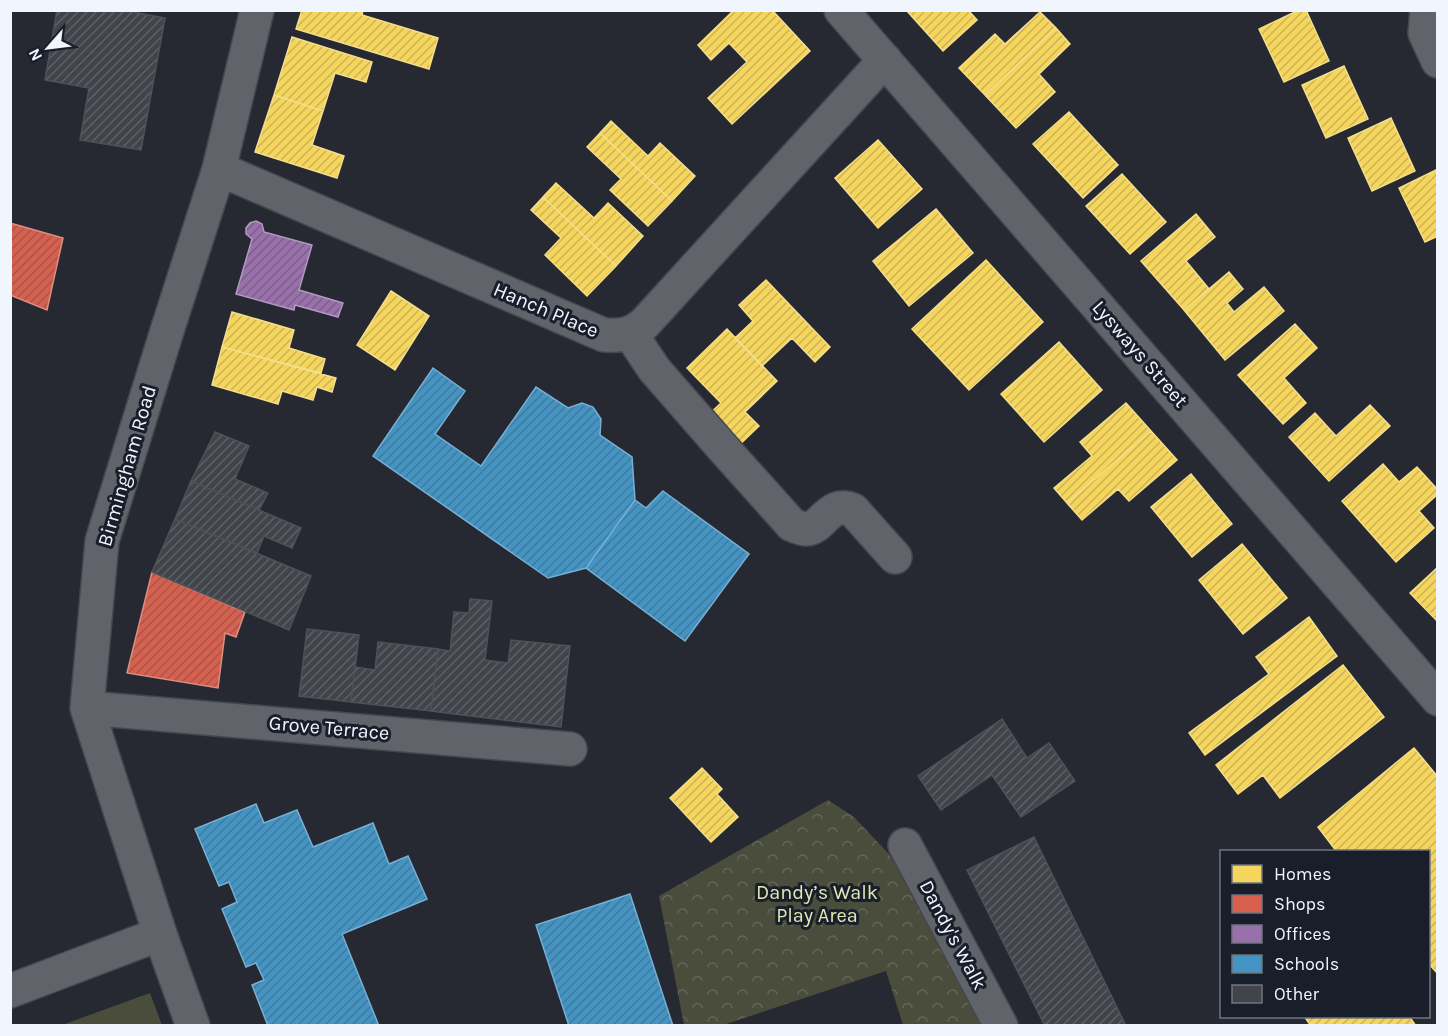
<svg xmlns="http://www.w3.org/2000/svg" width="1448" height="1036" font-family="Karla,sans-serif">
<defs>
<pattern id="park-crowns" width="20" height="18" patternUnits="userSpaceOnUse" patternTransform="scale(1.5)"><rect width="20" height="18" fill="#4a4c3c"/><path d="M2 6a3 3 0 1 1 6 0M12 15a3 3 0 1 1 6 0" fill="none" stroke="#656659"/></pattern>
<pattern id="homes-hatch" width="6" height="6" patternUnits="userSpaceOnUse" patternTransform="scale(1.5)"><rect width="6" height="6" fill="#f6d55c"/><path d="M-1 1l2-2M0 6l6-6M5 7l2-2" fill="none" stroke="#cab258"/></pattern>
<pattern id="shops-hatch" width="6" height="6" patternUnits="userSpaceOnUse" patternTransform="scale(1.5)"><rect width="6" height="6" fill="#d6604d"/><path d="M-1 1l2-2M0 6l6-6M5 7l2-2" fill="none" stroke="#a4584d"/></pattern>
<pattern id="offices-hatch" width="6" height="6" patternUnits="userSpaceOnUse" patternTransform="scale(1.5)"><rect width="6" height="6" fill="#9970ab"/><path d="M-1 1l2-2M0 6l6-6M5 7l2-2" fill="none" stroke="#796185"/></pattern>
<pattern id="schools-hatch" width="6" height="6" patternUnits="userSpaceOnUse" patternTransform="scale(1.5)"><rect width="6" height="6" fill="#4393c3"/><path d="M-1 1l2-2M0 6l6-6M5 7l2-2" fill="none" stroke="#457999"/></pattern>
<pattern id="building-hatch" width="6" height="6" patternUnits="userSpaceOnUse" patternTransform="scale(1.5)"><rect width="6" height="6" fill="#41444a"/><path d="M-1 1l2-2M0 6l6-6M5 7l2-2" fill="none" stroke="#5d6065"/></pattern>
</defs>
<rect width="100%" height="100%" fill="#262931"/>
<path fill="#4a4c3c" d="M150,993l12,32h-100z"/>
<path fill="url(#park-crowns)" d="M828,800l26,17 35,37 36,60 59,111h-81l-17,-54 -163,54h-39l-25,-129z"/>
<path fill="url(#homes-hatch)" stroke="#f4df8d" stroke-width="1.5" d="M302,10h61l-1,5 76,23 -9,31 -133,-40z
M734,10h38l38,41 -78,73 -24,-26 39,-36 -18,-19 -18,17 -13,-15z
M906,10h62l9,10 -34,31z
M1299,10h7l23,51 -45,21 -25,-53z
M1040,12l16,16 -71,67 -26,-27 36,-34 10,10z
M1056,28l14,16 -31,30 16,18 -39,36 -31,-33z
M292,37l80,25 -6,20 -31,-9 -12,38 -49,-16z
M1344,66l24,53 -42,19 -24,-53z
M274,95l49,16 -11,34 32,11 -7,22 -82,-26z
M1069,112l49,53 -35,33 -50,-54z
M1391,118l24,53 -43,20 -24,-53z
M611,121l37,35 12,-13 35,33 -23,25 -72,-68z
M600,133l72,68 -24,25 -38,-36 11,-11 -34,-32z
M878,140l44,49 -44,39 -43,-50z
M1438,169v67l-13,6 -26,-54z
M1122,174l44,48 -36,32 -44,-48z
M556,183l38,35 14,-15 35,33 -27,30 -73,-69z
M543,197l73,69 -29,30 -42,-41 16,-17 -30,-28z
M936,209l37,44 -64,53 -36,-45z
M1196,214l19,23 -29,24 23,28 -25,21 -43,-49z
M986,260l57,62 -74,68 -57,-61z
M1229,272l14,17 -16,14 7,9 30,-25 20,24 -59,49 -41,-50z
M766,280l64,67 -15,15 -23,-24 -30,28 -27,-28 18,-17 -14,-16z
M391,291l38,25 -34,54 -38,-25z
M232,312l62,18 -5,18 36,11 -4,14 -99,-26z
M1295,324l22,24 -33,30 22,25 -23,21 -45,-49z
M727,329l50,52 -32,31 14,14 -26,25 -30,-31 18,-17 -34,-35z
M1059,342l43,48 -58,52 -43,-48z
M222,347l114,31 -4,14 -15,-5 -4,13 -31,-9 -4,13 -66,-19z
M1126,403l25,28 -84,72 -13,-15 38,-32 -12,-14z
M1370,405l20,21 -61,55 -40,-44 26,-24 21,23z
M1151,431l26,29 -48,41 -11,-12 -36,31 -15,-17z
M1383,464l16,18 18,-15 21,23v4l-19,17 15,17 -38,34 -54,-61z
M1191,474l41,50 -40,33 -41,-50z
M1242,544l45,54 -44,36 -44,-54z
M1438,567v55l-28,-29z
M1309,617l28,39 -132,99 -16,-22 80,-59 -13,-17z
M1343,665l41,52 -104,81 -17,-23 -25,19 -22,-29z
M1414,748l24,29v197l-10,-11v-111h-91l-19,-25z
M702,768l20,21 -5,5 21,23 -27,25 -41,-44z
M1304,1016h105l7,10h-105z"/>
<path fill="url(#shops-hatch)" stroke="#de8d82" stroke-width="1.5" d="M10,223l53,15 -16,72 -37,-15z
M152,572l93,40 -9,25 -11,-4 -7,55 -91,-15z"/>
<path fill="url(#offices-hatch)" stroke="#b398c4" stroke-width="1.5" d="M256,221l6,3 2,8 48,13 -13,45 44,13 -5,14 -43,-12 -1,5 -58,-16 16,-55 -6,-5v-6l4,-5z"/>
<path fill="url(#schools-hatch)" stroke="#77b0d5" stroke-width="1.5" d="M433,368l32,23 -30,43 46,32 55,-79 32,21 14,-5 11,4 8,12 -1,16 32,22 3,43 -49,68 -38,10 -175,-122z
M663,491l86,63 -64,87 -99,-73 49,-68 11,8z
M256,804l8,19 33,-13 16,37 60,-24 16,41 19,-8 19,43 -85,35 37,92h-111l-16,-41 12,-5 -8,-17 -10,4 -24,-58 15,-7 -8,-20 -10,4 -24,-57z
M630,894l43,132h-104l-33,-101z"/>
<path fill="url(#building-hatch)" stroke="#4e5158" stroke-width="1.5" d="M57,10h66l42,8 -24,132 -61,-10 9,-52 -44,-8z
M215,432l34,14 -14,33 33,14 -9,17 -68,-29z
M191,481l110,47 -9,20 -28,-12 -7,17 -82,-34z
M175,519l136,57 -22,54 -137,-58z
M470,599l22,2 -7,59 23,3 3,-23 59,6 -9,81 -130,-16 7,-62 12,2 4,-39 15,1z
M307,629l52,6 -8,67 -52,-6z
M378,642l60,7 -7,62 -80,-9 4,-35 20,3z
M1002,719l25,39 22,-15 26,38 -54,36 -29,-42 -51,35 -23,-34z
M1034,837l92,189h-81l-78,-156z"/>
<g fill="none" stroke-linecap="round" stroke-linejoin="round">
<g stroke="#45474e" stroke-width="36">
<path id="minor" d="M841,10l597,689
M1427,10l-2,23 13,28
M219,169l385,166c18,1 26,0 40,-11l241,-264
M630,333l24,36 68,78 70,78c4,1 9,4 14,4 18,-1 22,-29 47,-19l42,47
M87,708l483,41
M905,845l96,181
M10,991l150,-57
M193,1026l-33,-92 -73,-226 15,-167 64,-207 53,-165 38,-159"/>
</g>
<use href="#minor" stroke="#606369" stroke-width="33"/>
</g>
<g text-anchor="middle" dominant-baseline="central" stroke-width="6" stroke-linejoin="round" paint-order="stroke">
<g font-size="20" fill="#f1f5fe" stroke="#191e2b">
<text transform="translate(546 310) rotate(23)">Hanch Place</text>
<text transform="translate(1140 354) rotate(49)">Lysways Street</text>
<text transform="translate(127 466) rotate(-74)">Birmingham Road</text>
<text transform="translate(329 728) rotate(5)">Grove Terrace</text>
<text transform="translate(953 935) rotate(62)">Dandy's Walk</text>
</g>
<g font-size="20" fill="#e1e8b0" stroke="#191e2b">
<text x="817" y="892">Dandy’s Walk<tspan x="817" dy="23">Play Area</tspan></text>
</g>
</g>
<rect width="1448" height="1036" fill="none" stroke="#f1f5fe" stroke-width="24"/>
<rect x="1220" y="850" width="210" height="168" fill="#191e2b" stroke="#6f747f" stroke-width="1.5"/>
<rect x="1232" y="865" width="30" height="18" fill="#f6d55c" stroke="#6f747f" stroke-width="1.5"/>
<text x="1274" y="880" font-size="18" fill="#f1f5fe">Homes</text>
<rect x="1232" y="895" width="30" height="18" fill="#d6604d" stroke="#6f747f" stroke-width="1.5"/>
<text x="1274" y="910" font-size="18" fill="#f1f5fe">Shops</text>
<rect x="1232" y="925" width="30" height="18" fill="#9970ab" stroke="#6f747f" stroke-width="1.5"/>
<text x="1274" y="940" font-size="18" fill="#f1f5fe">Offices</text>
<rect x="1232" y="955" width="30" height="18" fill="#4393c3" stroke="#6f747f" stroke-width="1.5"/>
<text x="1274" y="970" font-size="18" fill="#f1f5fe">Schools</text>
<rect x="1232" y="985" width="30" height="18" fill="#41444a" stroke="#6f747f" stroke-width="1.5"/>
<text x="1274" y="1000" font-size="18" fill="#f1f5fe">Other</text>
<g transform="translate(48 48) rotate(242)" stroke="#191e2b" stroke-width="4.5" paint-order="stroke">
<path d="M0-4.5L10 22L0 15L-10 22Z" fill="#f1f5fe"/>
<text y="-9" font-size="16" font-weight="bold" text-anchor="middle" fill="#f1f5fe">N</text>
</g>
</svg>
